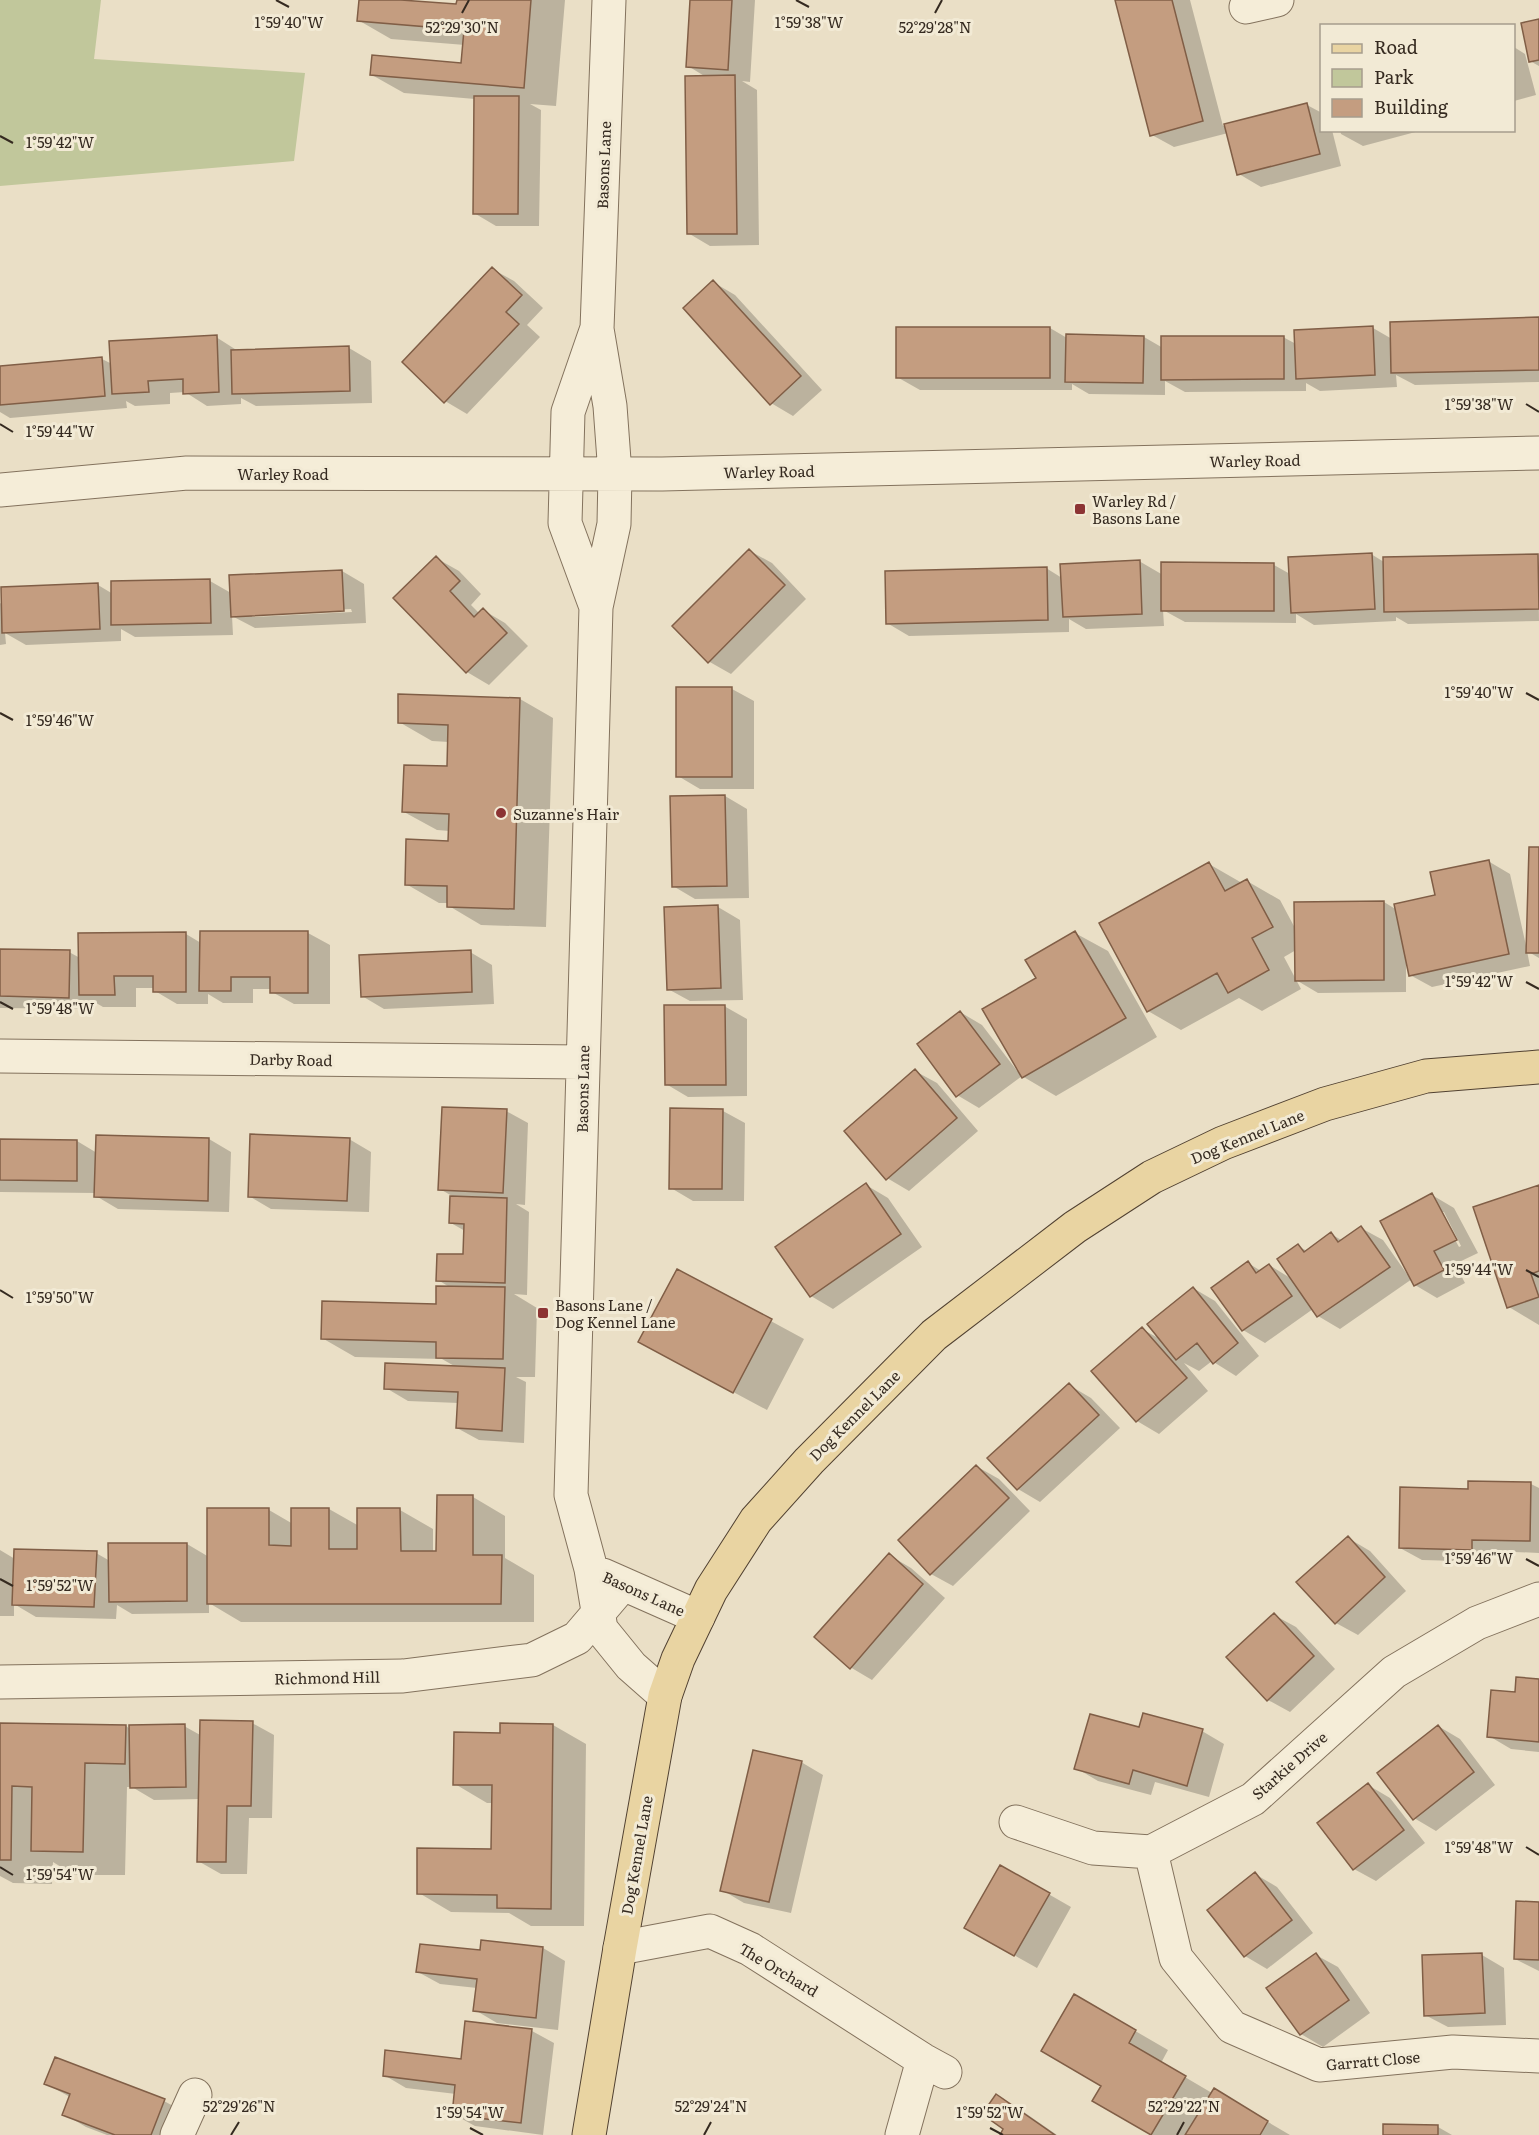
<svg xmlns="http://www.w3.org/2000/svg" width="1539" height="2135" font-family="Literata,serif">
<rect width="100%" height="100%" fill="#eadfc6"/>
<path fill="#c1c79b" d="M0,0h101l-7,59 211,14 -11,88 -294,25z"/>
<path fill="#0003" fill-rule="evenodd" d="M360,0l98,6v-6h107l-9,106 -26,-2 11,6 -2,116h-43l-22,-13 1,-114 -71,-6 -32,-18 91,-11 2,-19 -74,-6 -33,-19z
M691,0h64l-5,82 -8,-1 15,9 2,155 -49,1 -22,-13 18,-156 -18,-11z
M1116,0h74l33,126 84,-21 15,8v17h10l9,36 -80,21 -22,-13 -11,-41 -54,14 -22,-12z
M1539,21v45l-9,-5z
M1514,47l11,7 11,41 -22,6z
M1340,130h83l-60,16 -22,-12z
M492,269l22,12 29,27 -16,17 13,12 -73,77 -22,-13z
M713,282l22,13 87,95 -29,26 -22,-13z
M1539,319v63l-124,3 -19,-10 1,12 -77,4 -14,-8v8l-121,1 -20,-11v14l-76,-1 -17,-10v6h-152l-23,-13 153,-49 17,10 77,-1 19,11 120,-11 13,7 77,-16 19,11z
M216,337l22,14 111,-3 22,13 1,42 -116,3 -15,-8v6l-34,2 -22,-14 -15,1v11l-35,2 -9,-5 1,7 -117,10 -10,-6v-45l102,-8 10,5z
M750,551l22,12 34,36 -75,75 -23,-13z
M1371,554l13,8 154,-6 1,65 -131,3 -12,-7v4l-82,4 -18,-11v9l-111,-1 -22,-12 1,16 -78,3 -17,-10v13l-160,4 -22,-13 159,-55 16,10 77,-17 24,14 111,-10 16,9z
M436,558l23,13 22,23 -10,11 9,9 3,-4 22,13 23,23 -39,39 -22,-13z
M342,571l22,13 2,39 -111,5 -23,-12 1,19 -98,2 -14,-8v12l-95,4 -21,-12 1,11 -6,1v-42l3,2 95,-20 15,9 97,-13 21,12zM351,609l1,3 -100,5v-3z
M732,689l22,12v88h-54l-22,-13z
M400,696l120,3 33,19 -7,209 -65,-2 -32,-19v-3h-10l-33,-19 43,-42 1,-11 -13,-1 -33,-18 44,-45 1,-25 -17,-1 -33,-19z
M725,796l22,13 2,89 -54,1 -22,-13 -1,-89z
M1539,849v109l-12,-7 3,15 -98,21 -22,-12 -4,-14v31l-88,1 -22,-13v-30l-12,7 17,32 -39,22 -23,-13 -58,32 -33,-19 61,-147 33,19 5,-2 33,19 16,30 88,-28 13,8 40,-14 51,-35 22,13 17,76z
M718,907l22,13 3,80 -53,1 -22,-12z
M201,933h107l22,12v59h-36l-22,-12v-3h-19v14h-30l-15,-9v10h-31l-22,-13v-3h-19v19h-33l-12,-7v9l-91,-1v-57l69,1 11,6 106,-24 15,9z
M1075,933l33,18 49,86 -101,59 -34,-20 -43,32 -22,-13 3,-83 22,13 36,47 1,-1 19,-92z
M470,952l22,13 2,39 -110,5 -22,-13z
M724,1006l23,13v77l-59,1 -22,-13z
M915,1071l22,12 41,48 -69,60 -22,-13z
M506,1111l22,12 -3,82 -9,-1 13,8 -2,83 -13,-1 23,14 -2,69h-19l10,5 -2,61 -45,-3 -22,-12 2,-25 -51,-2 -22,-13 70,-21 -14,-8 -87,-2 -33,-19 116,-32 13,-18 -13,-8 26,-24 1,-25 -14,-8 1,-27 -12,-7z
M723,1111l22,12 -1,78h-51l-22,-13z
M209,1139l22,13 -2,60 -111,-3 -22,-13v-3l-96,-1v-52l77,1 20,12z
M349,1139l22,13 -2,60 -98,-3 -22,-13z
M866,1185l22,13 34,49 -89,62 -22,-13z
M1539,1186v139l-30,-18z
M1432,1195l22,13 24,45 -23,11 10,19 -28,15 -22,-13 -3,-6 -72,50 -22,-13 -5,-7 -48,34 -22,-13 -30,-42 35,-25 13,8 8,-6 23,14 6,-33 9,5 24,-17 12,7 18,-13 22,12 24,34zM1440,1212h4l17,34 -2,1z
M678,1271l126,68 -37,71 -127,-68z
M1193,1288l22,13 44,55 -23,20 -24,-15 -13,10 -15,-8 24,28 -49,43 -22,-13 5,-92 18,10z
M1069,1385l22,13 29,30 -80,74 -22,-13 -28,-31z
M976,1466l23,13 31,32 -77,75 -22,-12z
M1470,1483l61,1 8,4v65l-46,-2v11l-71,-2 -22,-12 69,-57z
M473,1497l32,19v42l29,17v47h-293l-32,-19v10l-77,1 -15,-9 -1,14 -80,-2 -22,-13v12h-14v-66l15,9 81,-6 14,8v-17h77l22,13 60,-47 24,14v-15h36l30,17 41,-16 33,19v23h5z
M1348,1538l22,13 36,40 -48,44 -22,-12z
M889,1555l22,13 34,30 -73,82 -22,-13z
M1274,1615l22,12 39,42 -45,43 -22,-12z
M1539,1681v71l-28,-3 -22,-13 27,-43z
M252,1723l22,12 -2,83h-23l-2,56h-26l-23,-13 2,-62 -46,1 -22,-13h-5l-2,88h-51l-21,-13 -1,22 -39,-1 -13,-7v-151l126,1 4,3 54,-3 18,10z
M502,1725h51l33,19 -2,182h-53l-22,-13 -58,-1 -32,-19 73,-43 1,-47h-6l-32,-19 46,-50z
M1438,1726l22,13 35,46 -59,46 -22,-13z
M1140,1729l62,2 22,13 -15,53 -54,-15 -4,13 -53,-14 -22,-13z
M801,1762l22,13 -32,138 -47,-10 -22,-13z
M1368,1785l22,13 35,45 -49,38 -22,-12z
M1001,1867l70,40 -34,61 -71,-40z
M1255,1874l22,13 36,46 -46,36 -22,-13z
M1539,1903v68l-24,-12z
M543,1948l22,13 -7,69 -61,-7 -22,-13 2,-22 -37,-4 -22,-12 63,-20z
M1316,1955l22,12 32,46 -47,34 -22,-13z
M1482,1955l22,13 2,57 -58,2 -23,-12z
M1075,1996l93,54 -7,13 51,30 24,10 54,32h-138l-58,-35 9,-14z
M532,2031l22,12 -11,92 -68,-9 -22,-12 3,-20 -50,-6 -22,-13 78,-15z
M46,2084l118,17 22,12 -8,22h-71l-21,-8 -22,-13 6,-17z
M996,2096l22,12 39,27h-56l4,-6z
M1438,2127l14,8h-67z"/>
<path fill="#c49d80" stroke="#805e46" stroke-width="1.5" d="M359,0h42l55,4 1,-4h74l-7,88 -154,-13 2,-20 89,8 3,-33 -107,-9z
M690,0h42l-4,70 -42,-3z
M1115,0h57l31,121 -53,15z
M1539,19v41l-10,2 -8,-39z
M735,75l2,159h-50l-2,-158z
M474,96h45l-1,118h-45z
M1307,103l13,51 -83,21 -13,-51z
M492,267l30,28 -16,17 13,12 -75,79 -42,-41z
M713,280l88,96 -31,29 -87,-97z
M1539,317v53l-148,3 -1,-51z
M1373,326l2,49 -79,4 -2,-49z
M896,327h154v51h-154z
M1066,334l78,2 -1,47 -78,-1z
M217,335l2,57 -36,2v-15l-35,2 1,11 -37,2 -3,-53z
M1161,336h123v43l-123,1z
M349,346l1,45 -118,3 -1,-44z
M102,357l3,39 -105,9v-39z
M749,549l36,36 -77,78 -36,-37z
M1372,553l3,56 -84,4 -3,-56z
M1538,554l1,55 -155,3 -1,-55z
M436,556l24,25 -10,10 24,26 9,-9 24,25 -41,40 -73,-75z
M1140,560l2,54 -79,3 -3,-53z
M1161,562l113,1v48h-113z
M1047,567l1,53 -162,4 -1,-53z
M342,570l2,41 -113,6 -2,-42z
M210,579l1,44 -100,2v-44z
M98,583l2,46 -98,4 -1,-46z
M676,687h56v90h-56z
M398,694l122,4 -6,211 -67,-2v-21l-42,-1 1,-46 42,2 1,-27 -47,-2 2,-47 43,1 1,-41 -50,-2z
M725,795l2,91 -55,1 -2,-91z
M1529,847h10v106h-13z
M1489,860l20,94 -100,22 -15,-72 41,-9 -5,-23z
M1209,862l16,29 22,-12 26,48 -21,11 17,32 -41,23 -11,-20 -70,39 -48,-89z
M1384,901v79l-89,1 -1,-79z
M718,905l3,83 -54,2 -3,-83z
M200,931h108v62h-38v-16h-39v14h-32z
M1075,931l51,87 -104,60 -40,-69 54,-31 -11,-18z
M186,932v60h-33v-16h-39l1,19h-36l-1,-62z
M0,949l70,1 -1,48 -69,-2z
M471,950l1,42 -111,5 -2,-42z
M664,1005h61l1,80h-61z
M960,1011l40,53 -44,33 -39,-53z
M915,1069l42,49 -71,62 -42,-49z
M442,1107l65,2 -4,84 -65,-3z
M670,1108l53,1 -1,80h-53z
M250,1134l100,4 -3,63 -99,-4z
M96,1135l113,3 -1,63 -114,-4z
M0,1139l77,1v41l-77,-1z
M866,1183l35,51 -91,63 -35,-50z
M1539,1185v86l-8,3 8,23 -32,11 -34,-101z
M1432,1193l25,47 -23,11 10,19 -30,16 -34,-65z
M450,1196l57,2 -2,85 -69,-2 1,-27h26l1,-30 -15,-1z
M1361,1226l29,41 -73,50 -40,-58 21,-15 6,8 27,-20 7,10z
M1248,1261l8,12 13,-9 23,32 -50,35 -31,-43z
M677,1269l95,50 -39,74 -95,-51z
M436,1286l69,1 -2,72 -67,-1v-16l-115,-3 1,-38 114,3z
M1193,1287l45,56 -25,21 -16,-21 -21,17 -29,-36z
M1142,1327l45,51 -51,44 -45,-51z
M385,1363l120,5 -3,63 -46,-3 2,-36 -74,-3z
M1069,1383l30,32 -82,75 -30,-32z
M976,1465l33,33 -79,77 -32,-35z
M1468,1481l63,1 -1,59 -58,-1v10l-73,-2 1,-61 68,2z
M437,1495h36v60h29l-1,49h-294v-96h62v37l22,1v-38h38v41h28v-41h43l1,43h35z
M1348,1536l37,41 -50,47 -39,-42z
M108,1543h79v58l-78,1z
M14,1549l83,2 -3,56 -82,-2z
M889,1553l34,31 -73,85 -36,-32z
M1274,1613l40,43 -47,45 -41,-44z
M1516,1677l23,2v63l-52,-5 4,-47 24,2z
M1143,1713l60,16 -16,57 -54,-16 -4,14 -55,-15 16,-55 49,13z
M200,1720l53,1 -2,85h-24l-1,56h-29z
M0,1723l126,2 -1,39 -40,-1 -2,89 -52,-1 1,-64 -20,-1 -1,74h-11z
M500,1723l53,1 -2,185 -54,-1v-13l-80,-1v-46l74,1 1,-64h-39l1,-53 46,1z
M185,1724l1,63 -56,1 -1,-63z
M1438,1725l36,47 -61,48 -36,-47z
M753,1750l49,11 -33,141 -49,-11z
M1368,1783l36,47 -51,40 -36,-47z
M1000,1865l50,28 -36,63 -50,-28z
M1255,1872l37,48 -48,37 -37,-47z
M1516,1901l23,1v58l-25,-1z
M481,1940l62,7 -7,71 -63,-7 4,-32 -61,-7 4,-28 60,6z
M1316,1953l33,47 -49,35 -34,-47z
M1482,1953l3,60 -61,3 -2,-61z
M1074,1994l62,36 -7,13 57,33 -35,59 -59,-34 9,-15 -60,-35z
M465,2021l67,8 -11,94 -69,-8 3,-30 -72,-9 2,-26 76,9z
M55,2057l110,42 -14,36h-36l-53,-20 8,-21 -26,-10z
M1214,2088l54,33 -8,14h-75z
M996,2094l59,41h-55l3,-6 -21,-15z
M1383,2124l55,1v10h-55z"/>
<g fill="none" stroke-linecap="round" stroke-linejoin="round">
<g stroke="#83725d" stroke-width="35">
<path id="minor" d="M609,0l-12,329 13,77 5,68 -1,50 -18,83 -25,888 20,74 10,60 30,37 34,30
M1246,7l31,-7
M0,490l187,-17 475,1 877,-21
M596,607l-31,-84 3,-111 28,-81
M0,1056l582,6
M603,1575l95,42
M0,1682l403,-6 129,-16 45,-22 46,-54
M1016,1822l77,26 58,4 102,-53 141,-127 83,-49 62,-24
M1151,1852l25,106 56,69 87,38 134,-13 86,4
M620,1948l90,-17 40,18 173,111 22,12
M177,2135l18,-40
M902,2135l21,-75"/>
</g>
<g stroke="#514131" stroke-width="35">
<path id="major" d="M589,2135l31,-187 45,-252 13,-37 33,-69 45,-70 53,-59 125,-126 141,-108 77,-50 71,-34 102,-39 101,-28 113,-9"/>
</g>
<use href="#minor" stroke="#f5edd8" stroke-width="33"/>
<use href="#major" stroke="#e9d4a2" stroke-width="33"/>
</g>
<path fill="none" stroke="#352a20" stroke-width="2" d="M276,0l13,7M796,0l13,7M462,13l7,-13M935,13l7,-13M0,136l13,7M1526,404l13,8M0,424l13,8M1526,693l13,7M0,713l13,7M1526,982l13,7M0,1002l13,7M1526,1270l13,7M0,1290l13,8M1526,1559l13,7M0,1579l13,7M1526,1847l13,8M0,1867l13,8M470,2128l13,7M990,2128l13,7M231,2135l8,-13M704,2135l7,-13M1177,2135l7,-13"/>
<g fill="#8c3434" stroke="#f2ead5" stroke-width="2">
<rect x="1074" y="503" width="12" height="12" rx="3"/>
<circle cx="501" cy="813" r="6"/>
<rect x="537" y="1307" width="12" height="12" rx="3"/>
</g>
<g text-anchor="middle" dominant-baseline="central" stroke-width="6" stroke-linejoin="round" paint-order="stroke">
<g font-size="15" fill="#352a20" stroke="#f2ead5">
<text transform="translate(603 165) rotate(-88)">Basons Lane</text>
<text transform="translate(1255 460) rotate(-1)">Warley Road</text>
<text transform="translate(769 471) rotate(-1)">Warley Road</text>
<text x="283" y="473">Warley Road</text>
<text transform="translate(291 1059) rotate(1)">Darby Road</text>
<text transform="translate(582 1089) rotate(-89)">Basons Lane</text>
<text transform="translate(1247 1136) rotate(-22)">Dog Kennel Lane</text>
<text transform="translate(854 1415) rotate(-45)">Dog Kennel Lane</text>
<text transform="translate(644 1593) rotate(24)">Basons Lane</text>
<text transform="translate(327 1677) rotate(-1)">Richmond Hill</text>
<text transform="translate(1289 1765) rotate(-41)">Starkie Drive</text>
<text transform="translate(636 1855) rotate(-80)">Dog Kennel Lane</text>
<text transform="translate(779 1969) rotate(31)">The Orchard</text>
<text transform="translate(1373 2060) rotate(-5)">Garratt Close</text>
</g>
<g font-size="15" fill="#352a20" stroke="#f2ead5" text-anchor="start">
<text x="1092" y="500">Warley Rd /<tspan x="1092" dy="17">Basons Lane</tspan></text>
<text x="513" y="813">Suzanne's Hair</text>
<text x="555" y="1304">Basons Lane /<tspan x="555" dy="17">Dog Kennel Lane</tspan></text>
</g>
</g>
<g font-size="15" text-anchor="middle" fill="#352a20" stroke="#f2ead5" stroke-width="6" stroke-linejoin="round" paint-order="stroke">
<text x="289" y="28">1°59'40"W</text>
<text x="809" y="28">1°59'38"W</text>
<text x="462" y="33">52°29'30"N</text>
<text x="935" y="33">52°29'28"N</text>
<text x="60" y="148">1°59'42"W</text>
<text x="1479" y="410">1°59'38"W</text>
<text x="60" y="437">1°59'44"W</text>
<text x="1479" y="698">1°59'40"W</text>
<text x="60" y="726">1°59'46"W</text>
<text x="1479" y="987">1°59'42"W</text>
<text x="60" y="1014">1°59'48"W</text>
<text x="1479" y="1275">1°59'44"W</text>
<text x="60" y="1303">1°59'50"W</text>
<text x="1479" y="1564">1°59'46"W</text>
<text x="60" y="1591">1°59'52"W</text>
<text x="1479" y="1853">1°59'48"W</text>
<text x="60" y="1880">1°59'54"W</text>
<text x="239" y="2112">52°29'26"N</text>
<text x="711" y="2112">52°29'24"N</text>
<text x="1184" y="2112">52°29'22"N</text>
<text x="470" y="2118">1°59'54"W</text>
<text x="990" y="2118">1°59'52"W</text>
</g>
<rect x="1320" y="24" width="195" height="108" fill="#f2ead5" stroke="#a69d8d" stroke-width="1.5"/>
<rect x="1332" y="44" width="30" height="9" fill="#e9d4a2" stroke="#a69d8d" stroke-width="1.5"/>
<text x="1374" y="54" font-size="18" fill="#352a20">Road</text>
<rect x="1332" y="69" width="30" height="18" fill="#c1c79b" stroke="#a69d8d" stroke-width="1.5"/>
<text x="1374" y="84" font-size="18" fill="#352a20">Park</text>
<rect x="1332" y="99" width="30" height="18" fill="#c49d80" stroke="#a69d8d" stroke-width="1.5"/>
<text x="1374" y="114" font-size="18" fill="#352a20">Building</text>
</svg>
